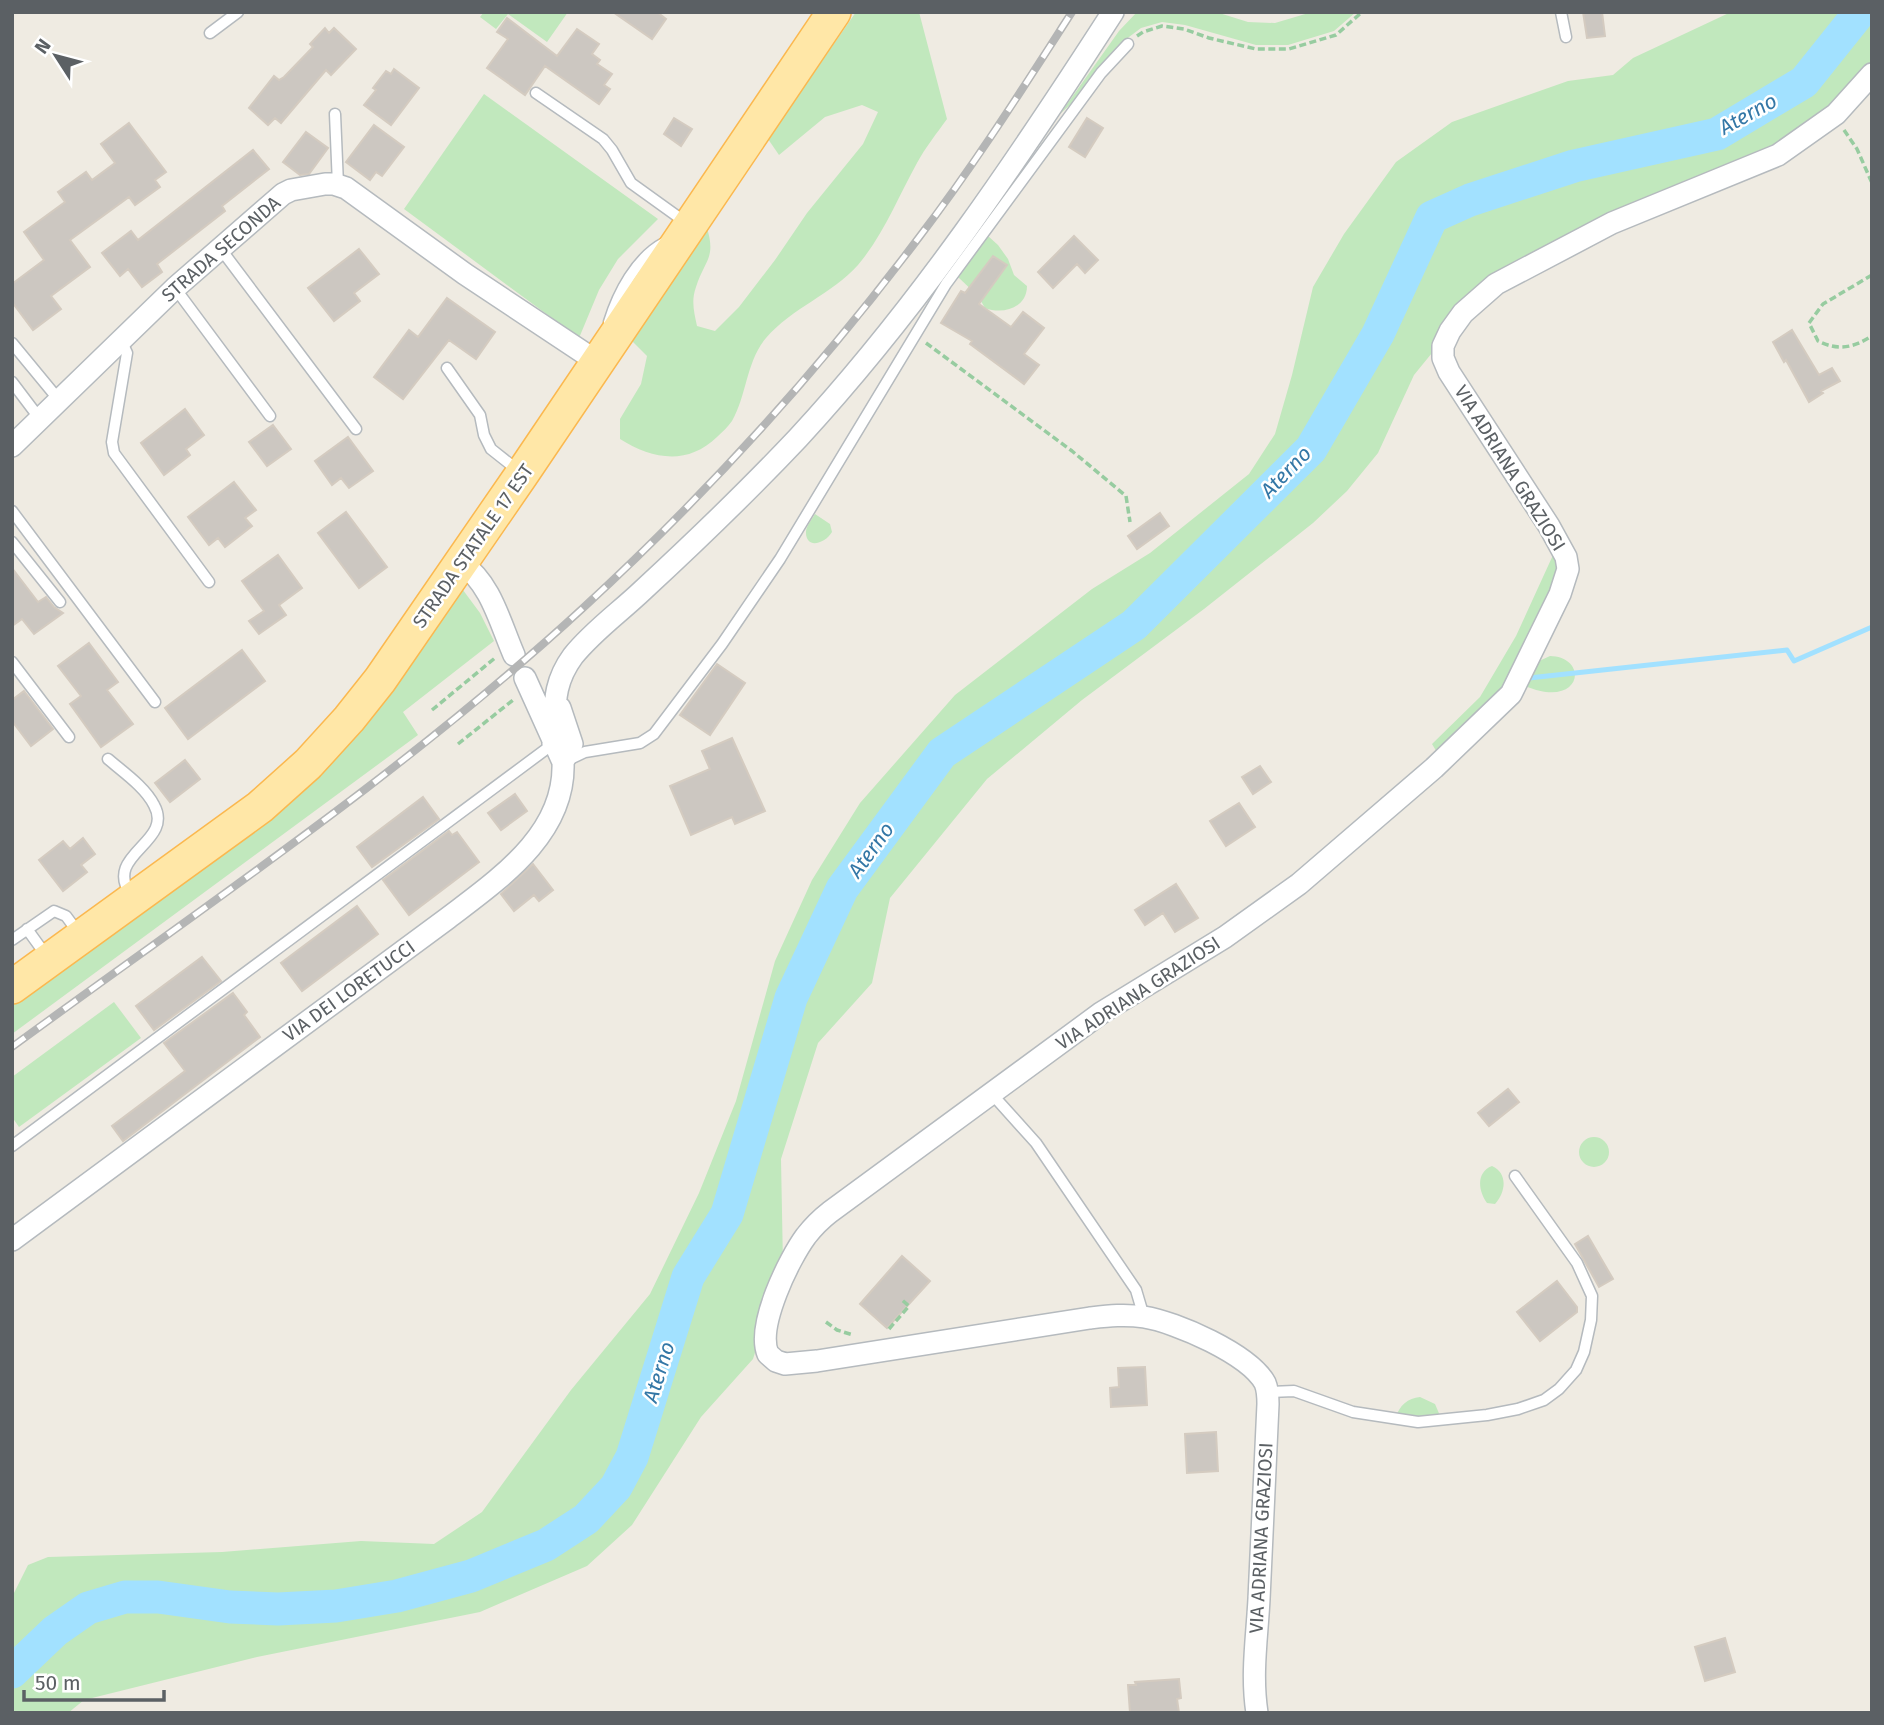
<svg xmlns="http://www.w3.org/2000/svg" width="1884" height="1725" font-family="'Fira Sans',sans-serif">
<rect width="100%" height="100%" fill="#efebe2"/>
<path fill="#c1e8bd" d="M484,12h84l-21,30 -39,-28 -12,15 -16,-12z
M856,12h63l28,107c-10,14 -22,29 -30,44 -19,34 -33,71 -59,102 -26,29 -66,43 -92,73 -20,24 -19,57 -34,83 -4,6 -10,11 -15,16 -30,29 -65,22 -97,2v-20l21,-35 6,-28 -16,-16 75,-115c11,33 -1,34 -10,62 -5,14 -2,25 1,39l18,5 24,-24 36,-47 32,-47 56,-69 15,-32 -16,-7 -37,12 -46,38 -11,-16z
M1137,12h79l32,10 27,1 37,-11h44l-22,19 -46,14h-32l-71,-20 -23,-3 -21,6 -16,12 -38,49 -27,25 59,-83z
M1731,12h141v76l-36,38 -42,31 -174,72 -111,59 -64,49 -31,38 -36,78 -31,38 -34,32 -109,86 -122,91 -95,79 -97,119 -18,85 -54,60 -37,116 2,106 -30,94 -52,58 -69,108 -45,41 -107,46 -223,45 -173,43 -16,13h-56v-116l16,-32 20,-8 174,-5 139,-11 73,3 48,-32 89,-122 79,-96 49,-101 37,-92 39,-140 37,-81 48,-77 95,-108 137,-106 58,-36 99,-79 26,-40 17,-59 21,-88 31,-53 52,-72 56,-40 116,-41 45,-6 20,-17z
M484,94l174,125 -40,40 -19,31 -20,48 -175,-129z
M988,236l10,9 10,14 6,16 13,11c0,22 -24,29 -42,22l-7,-12 -20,-19z
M815,514l15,10 2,8c-7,12 -27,18 -26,-1 1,-6 6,-12 9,-17z
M1559,542l9,19 -69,137 -61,56 -6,-10 48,-47 36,-61z
M463,590l17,23 14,28 -91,71 15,23 -406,299v-29l8,-8 159,-122 266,-277z
M1550,656c40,1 32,54 -25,30l12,-24z
M114,1002l27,36 -122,89 -7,-10v-40z
M1579 1152a15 15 0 1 1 30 0a15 15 0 1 1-30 0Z
M1492,1166c16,7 14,26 3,38l-8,-1c-9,-12 -11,-31 5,-37z
M1420,1397l15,7 6,14 -45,-1c3,-11 12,-19 24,-20z"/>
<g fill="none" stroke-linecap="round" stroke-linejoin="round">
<path stroke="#a2e1ff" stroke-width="5" d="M1529,678l258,-28 7,11 78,-34"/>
<path stroke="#a2e1ff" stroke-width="33" d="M12,1672l43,-41 33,-23 37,-11h33l72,10 48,2 58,-3 61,-10 74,-20 75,-31 40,-26 30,-32 16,-30 56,-180 39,-63 64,-216 51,-109 100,-136 192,-128 177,-176 67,-115 54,-117 38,-17 104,-34 143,-32 87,-52 56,-70"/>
</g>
<path fill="#ccc7c1" stroke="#d4cbc0" stroke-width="2" d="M613,12h44l9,7 -14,20z
M1583,12h19l3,24 -18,2z
M507,18l50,38 20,-27 22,15 -7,10 8,6 -3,4 15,10 -8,11 6,4 -11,15 -54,-38 -20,29 -38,-27 21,-29 -11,-7z
M325,28l4,5 5,-5 22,21 -25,26 -5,-5 -45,53 -6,-5 -7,7 -19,-17 25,-32 5,4 5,-3 29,-30 -3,-3z
M394,69l25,19 -28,37 -27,-20 12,-15 -3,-2 13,-17 5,3z
M674,118l18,11 -11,17 -17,-12z
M1087,118l16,10 -18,29 -16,-10z
M129,123l37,49 -11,8 5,7 -25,18 -6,-8 -59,43 20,27 -39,29 10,13 -28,21 -21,-28v-18l32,-24 -20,-28 41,-30 -7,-10 28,-20 6,8 23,-17 -14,-19z
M374,125l30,22 -22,29 -6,-4 -6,8 -24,-18z
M306,132l22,16 -19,26 -9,1 -17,-13z
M253,150l16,19 -47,37 3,5 -68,53 5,8 -20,15 -14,-18 -8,7 -18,-23 29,-22 7,9z
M1074,236l24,24 -13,13 -8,-9 -24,24 -15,-16z
M359,249l20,25 -25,19 6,8 -26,20 -26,-33z
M993,256l14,9 -28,39 32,23 12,-15 21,16 -20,26 15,11 -15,19 -54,-40 2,-3 -31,-18 20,-32 4,2z
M447,298l48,34 -19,27 -27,-19 -46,59 -29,-22 35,-47 9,7z
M1792,330l27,45 13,-7 8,13 -19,10 2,2 -14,9 -23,-42 -2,2 -11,-20z
M185,409l19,26 -18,14 4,6 -26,20 -23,-32z
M273,425l18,24 -24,17 -18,-24z
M348,437l25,34 -24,17 -8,-10 -9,7 -17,-24z
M234,482l22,28 -11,8 7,8 -27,21 -7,-9 -9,7 -21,-28z
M346,512l41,55 -28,21 -41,-55z
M1160,513l9,13 -32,23 -9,-13z
M278,555l24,33 -23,17 7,10 -27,19 -10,-13 15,-10 -22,-30z
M12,568l26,34 8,-5 8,10 9,6 -29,21 -12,-15 -10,7z
M89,643l29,39 -11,8 26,34 -32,23 -31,-43 11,-8 -23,-30z
M242,650l23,31 -77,58 -23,-31z
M717,664l28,19 -35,52 -30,-20z
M24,691l29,38 -22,17 -19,-25v-21z
M732,738l33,73 -30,13 -3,-7 -41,18 -21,-49 40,-17 -8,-18z
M185,760l15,19 -30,23 -15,-19z
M1260,766l11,16 -18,12 -11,-17z
M515,794l12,17 -26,19 -13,-17z
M423,797l16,22 -67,48 -15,-20z
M1239,803l16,24 -29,19 -16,-25z
M449,831l3,4 5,-3 22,30 -70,53 -26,-35z
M83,838l12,16 -14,11 6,7 -24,19 -24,-31 24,-19 7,8z
M533,864l20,26 -14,11 -5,-6 -20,16 -13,-17z
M1176,884l22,34 -23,14 -12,-19 -18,12 -10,-15z
M357,906l21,28 -76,57 -21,-28z
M202,957l19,24 -67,49 -18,-24z
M233,993l14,19 -3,3 16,22 -137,104 -11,-15 73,-55 -21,-28z
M1508,1089l11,13 -30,24 -11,-13z
M1588,1236l25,43 -14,8 -24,-43z
M902,1256l28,25 -43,47 -27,-24z
M1557,1281l20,26v5l-37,29 -23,-29z
M1145,1367l2,38 -36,2 -1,-19 9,-1 -1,-19z
M1216,1432l2,39 -31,2 -2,-39z
M1725,1638l10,34 -30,9 -10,-34z
M1179,1679l2,19 -4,1 2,14h-49l-2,-28h8l-1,-3z"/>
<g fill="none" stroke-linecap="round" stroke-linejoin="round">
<g stroke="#b5babe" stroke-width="13">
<path id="service" d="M1561,12l5,25
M210,33l28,-21
M536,93l67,46 9,11 19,33 57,41
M335,114l3,71
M220,248l136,181
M175,288l95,128
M609,322c9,-29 27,-64 55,-79
M121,340l6,13 -15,89 2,11 95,129
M12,343l47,57
M447,368l33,47 4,20 7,14 29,23
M12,382l28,37
M12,511l143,191
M12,542l48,60
M12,662l57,75
M108,759c15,13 37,28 46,46 21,38 -52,49 -23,90
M566,761l19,-9 55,-9 14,-9 68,-90 58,-85 166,-275 155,-211 27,-29
M27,929l21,29
M12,940l42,-29 12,5 14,19
M991,1093l45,50 100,147 8,27
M12,1146l541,-402
M1268,1392l26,-1 59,21 65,10 69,-7 31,-6 26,-9 15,-11 17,-19 8,-18 7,-32 1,-24 -15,-33 -62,-87"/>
</g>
<g stroke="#b5babe" stroke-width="24">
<path id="minor" d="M12,446l163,-158 108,-94 8,-4 34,-6h9l12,4 119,86 134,89
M461,563c30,20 39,60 53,92
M560,708l12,36 -9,18
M553,744c3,-35 -2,-58 20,-88 20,-25 47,-44 70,-66 53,-49 105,-99 155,-152 120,-130 219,-277 315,-426
M12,1240l436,-322c51,-39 118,-84 115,-156l-38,-84
M1257,1713c-6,-39 0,-75 2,-114 3,-65 6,-130 9,-195 0,-7 0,-14 -3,-21 -16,-29 -89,-61 -121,-66 -19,-3 -36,-1 -54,1l-273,43 -32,3 -9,-3 -8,-7c-12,-28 21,-95 38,-118 7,-9 15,-17 24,-24l271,-199 124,-76 74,-53 135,-116 77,-74 49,-100 8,-25 -2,-12 -17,-31 -100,-154 -6,-14v-12l7,-15 13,-18 33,-29 116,-61 166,-68 58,-41 36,-40"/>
</g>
<g stroke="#fbb84f" stroke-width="36">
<path id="primary" d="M12,987l248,-180 48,-43 41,-45 31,-39 142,-206 312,-462"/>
</g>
<path stroke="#97cca0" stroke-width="3.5" stroke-dasharray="7 3.5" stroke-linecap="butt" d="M1137,36l6,-4 19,-6 22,3 25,9 47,11h33l47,-14 26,-23
M1844,130l13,19 15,34
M1872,275l-49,29 -14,19 9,18c20,10 35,7 54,-5
M926,343l146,108 54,45 4,26
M432,710l63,-52
M458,744l55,-44
M826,1322l11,8 16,5
M889,1329l20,-23 -7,-6"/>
<use href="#service" stroke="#fff" stroke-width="10"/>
<use href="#minor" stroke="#fff" stroke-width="21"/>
<use href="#primary" stroke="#ffe7a7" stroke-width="33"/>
<g stroke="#b4b5b5" stroke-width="8">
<path id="rail" d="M12,1047c194,-142 394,-276 571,-439 123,-113 237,-239 337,-372 55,-72 103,-148 152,-224"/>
</g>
<use href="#rail" stroke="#fff" stroke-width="5" stroke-dasharray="16" stroke-linecap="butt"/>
</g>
<g text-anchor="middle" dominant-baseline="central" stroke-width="5" stroke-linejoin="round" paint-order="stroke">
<g font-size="19" fill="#5b6064" stroke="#fff">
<text transform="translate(221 249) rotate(-41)">STRADA SECONDA</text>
<text transform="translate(1510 468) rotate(58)">VIA ADRIANA GRAZIOSI</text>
<text transform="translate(473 546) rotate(-55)">STRADA STATALE 17 EST</text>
<text transform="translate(349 991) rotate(-36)">VIA DEI LORETUCCI</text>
<text transform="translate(1138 993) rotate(-33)">VIA ADRIANA GRAZIOSI</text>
<text transform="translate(1261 1538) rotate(-87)">VIA ADRIANA GRAZIOSI</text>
</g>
<g font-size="21" font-style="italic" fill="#3377a6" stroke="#fff">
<text transform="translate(1748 114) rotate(-29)">Aterno</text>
<text transform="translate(1286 472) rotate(-46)">Aterno</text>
<text transform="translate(871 850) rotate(-54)">Aterno</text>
<text transform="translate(659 1372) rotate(-73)">Aterno</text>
</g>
</g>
<rect width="1884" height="1725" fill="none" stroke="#5b6064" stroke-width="28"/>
<g transform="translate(56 56) rotate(306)" stroke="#ffffff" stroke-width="5" paint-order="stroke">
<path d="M0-5L12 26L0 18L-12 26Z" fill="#5b6064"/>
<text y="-10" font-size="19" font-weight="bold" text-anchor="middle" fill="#5b6064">N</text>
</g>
<path d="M24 1690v10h140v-10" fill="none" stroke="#5b6064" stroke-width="3.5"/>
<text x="35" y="1690" font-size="21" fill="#5b6064" stroke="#ffffff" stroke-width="5" paint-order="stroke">50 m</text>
</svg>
